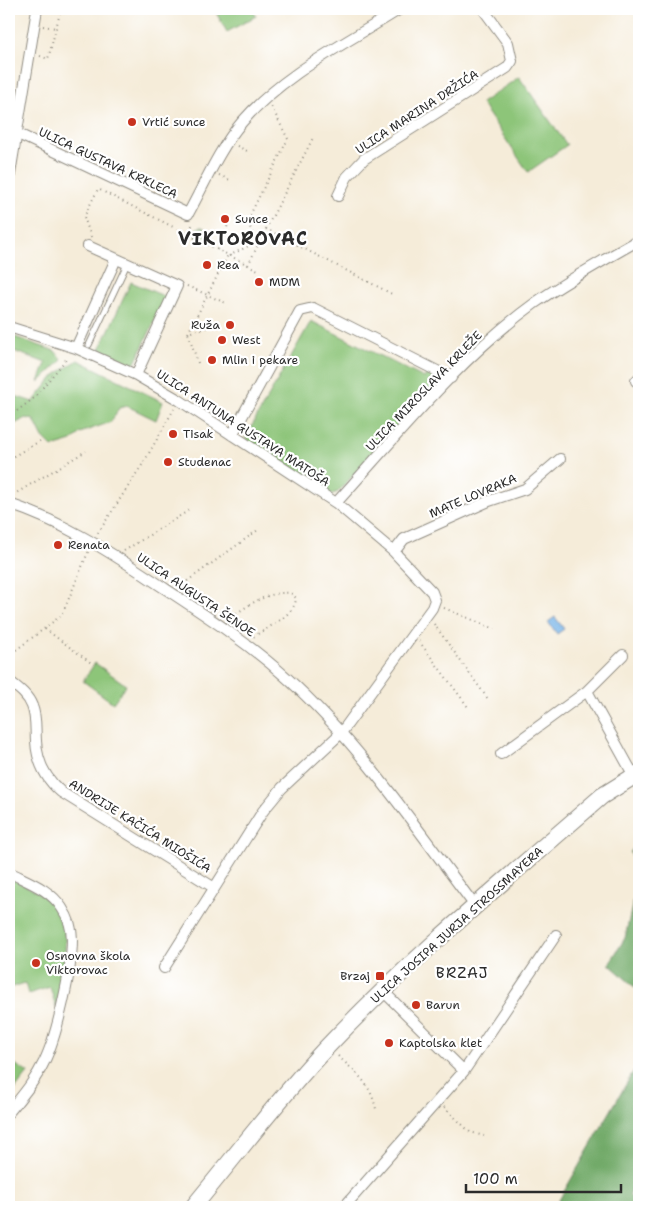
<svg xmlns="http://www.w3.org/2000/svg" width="648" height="1216" font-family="'Shantell Sans',sans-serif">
<rect width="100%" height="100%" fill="#fff"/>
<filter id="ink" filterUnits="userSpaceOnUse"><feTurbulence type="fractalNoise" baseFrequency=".02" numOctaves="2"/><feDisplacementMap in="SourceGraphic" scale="10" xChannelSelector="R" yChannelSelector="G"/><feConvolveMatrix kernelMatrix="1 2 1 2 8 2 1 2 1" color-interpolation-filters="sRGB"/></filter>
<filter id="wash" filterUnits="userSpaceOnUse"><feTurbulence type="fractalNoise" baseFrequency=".0096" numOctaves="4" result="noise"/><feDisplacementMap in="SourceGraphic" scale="20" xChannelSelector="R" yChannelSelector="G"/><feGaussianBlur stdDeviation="1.12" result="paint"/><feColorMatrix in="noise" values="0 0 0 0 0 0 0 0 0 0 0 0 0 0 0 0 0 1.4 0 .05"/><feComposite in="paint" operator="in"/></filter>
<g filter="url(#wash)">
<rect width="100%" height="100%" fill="#f5ecd9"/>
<path fill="#8dc579" stroke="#5c7852" d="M214,9h38l4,7 -29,16z
M519,77l48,68 -39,27 -47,-69z
M195 233a6 6 0 1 1 12 0a6 6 0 1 1-12 0Z
M131,282l35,15 -32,68 -34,-16z
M311,321l113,57 4,-6 8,4 2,5 -100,111 -8,3 -85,-57z
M9,335l46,16 7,9 -23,22 7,-19 -32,-12 -3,6 -2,-1z
M78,360l85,42 -7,18 -29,-14 -8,2 -8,14 -31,11 -8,8 -20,6 -9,-9 -9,-18 -8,-2 -17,9v-33l24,8 22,-27z
M95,663l31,22 -13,18 -30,-22z
M9,878c12,6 26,11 37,20 32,26 16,75 10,109l-6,-20 -22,7 -3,-11 -16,5z
M9,1060l19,13 -19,24z"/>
<path fill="#72aa69" stroke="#4e6a4a" d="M639,840v24l-9,-11z
M639,874v117l-30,-27 16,-26z
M639,1062v105l-10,27 9,13h-83z"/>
<path fill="#75b2e7" stroke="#506e89" d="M555,617l9,12 -7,5 -9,-12z"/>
</g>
<g filter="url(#ink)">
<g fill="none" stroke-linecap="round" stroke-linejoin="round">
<g stroke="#908c82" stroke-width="7">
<path id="service" d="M89,345l38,-81
M9,655l1,-1"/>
</g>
<g stroke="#908c82" stroke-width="12">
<path id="minor" d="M16,133l172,81c17,-31 31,-65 54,-92 42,-49 105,-79 158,-113
M9,180l28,-171
M338,196l9,-19 17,-18 143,-91 5,-7 -4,-18 -25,-34
M88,246l89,40 -41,89
M9,327l67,21 60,27 43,25 157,103 58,49 38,40 3,8 -3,8 -91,125 -59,55 -19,23 -99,157
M76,348l40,-89
M636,381l3,-3
M232,435l68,-124 13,-3 138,70
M336,503c62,-68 123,-145 199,-200 33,-23 69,-43 104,-63
M9,504c52,17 98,46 143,76 47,31 93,60 135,98 73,66 129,150 188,228
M394,552l10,-13 85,-38 36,-12 35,-30
M9,681c9,7 19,14 23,25 5,12 3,23 4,35 1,21 10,38 25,51l152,95
M587,691l36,-36
M501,754l86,-63 47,85
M9,872c19,10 41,17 53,36 6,9 10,21 10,32 0,29 -15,96 -28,122 -9,19 -22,34 -35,50
M383,991l81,80
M344,1207l120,-136 92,-136"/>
</g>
<g stroke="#908c82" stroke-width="18">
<path id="primary" d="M193,1207c44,-53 86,-109 133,-159 86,-91 182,-170 276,-252l37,-23"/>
</g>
<path stroke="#908c82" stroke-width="2" stroke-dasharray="1 4" stroke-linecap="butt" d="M43,26l13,2
M40,56l8,3 13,-50
M237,146l10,5
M219,175l13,6
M266,229l47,-91
M187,235l7,-13
M91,237l-7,-20 14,-28 162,82
M257,242l-10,-21 41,-82 -17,-33
M217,250l11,-25
M229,256l29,-15
M248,265l18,-36 126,65
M187,286l41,18
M188,333l40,-78
M198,363l-10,-30 30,-9
M9,417l25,-19 34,-41
M9,459l31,-18
M13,495l73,-44
M98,533l46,-71 30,-53
M124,551l67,-42
M179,587l79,-57
M444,608l51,21
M228,619c20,-13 38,-28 63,-26l5,5c0,17 -30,30 -43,39
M434,624l54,75
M45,629l49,36
M419,641l49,66
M16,650l46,-35 27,-65
M338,1056c19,18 32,26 38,53
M444,1107l26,25 14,4"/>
<use href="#service" stroke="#fff" stroke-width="5"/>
<use href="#minor" stroke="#fff" stroke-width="10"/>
<use href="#primary" stroke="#fff" stroke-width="16"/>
</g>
</g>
<g fill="#c8321e" stroke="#fff" stroke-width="2">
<circle cx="132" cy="122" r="5"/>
<circle cx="225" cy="219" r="5"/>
<circle cx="207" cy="265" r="5"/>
<circle cx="259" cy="282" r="5"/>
<circle cx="230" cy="325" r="5"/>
<circle cx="222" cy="340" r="5"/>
<circle cx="212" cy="360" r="5"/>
<circle cx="173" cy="434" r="5"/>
<circle cx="168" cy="462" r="5"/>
<circle cx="58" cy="545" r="5"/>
<circle cx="36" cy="963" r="5"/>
<rect x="375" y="971" width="10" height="10" rx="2.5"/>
<circle cx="416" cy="1005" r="5"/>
<circle cx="389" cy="1043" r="5"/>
</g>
<g text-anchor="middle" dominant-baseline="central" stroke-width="4.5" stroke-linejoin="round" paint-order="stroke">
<g font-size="12" fill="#2b2b2b" stroke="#fff">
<text transform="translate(417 112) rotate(-33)">ULICA MARINA DRŽIĆA</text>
<text transform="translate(108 163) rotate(25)">ULICA GUSTAVA KRKLECA</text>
<text transform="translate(424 391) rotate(-46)">ULICA MIROSLAVA KRLEŽE</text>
<text transform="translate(243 428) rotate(33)">ULICA ANTUNA GUSTAVA MATOŠA</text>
<text transform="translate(473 496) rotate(-23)">MATE LOVRAKA</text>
<text transform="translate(196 595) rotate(34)">ULICA AUGUSTA ŠENOE</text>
<text transform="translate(140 826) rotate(32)">ANDRIJE KAČIĆA MIOŠIĆA</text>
<text transform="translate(457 925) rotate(-42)">ULICA JOSIPA JURJA STROSSMAYERA</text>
</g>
<g font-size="12" fill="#2b2b2b" stroke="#fff" text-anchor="start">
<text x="142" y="122">Vrtić sunce</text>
<text x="235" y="219">Sunce</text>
<text x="217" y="265">Rea</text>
<text x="269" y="282">MDM</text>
<text x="220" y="325" text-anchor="end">Ruža</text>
<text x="232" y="340">West</text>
<text x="222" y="360">Mlin i pekare</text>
<text x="183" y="434">Tisak</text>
<text x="178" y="462">Studenac</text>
<text x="68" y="545">Renata</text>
<text x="46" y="956">Osnovna škola<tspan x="46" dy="14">Viktorovac</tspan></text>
<text x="370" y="976" text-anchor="end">Brzaj</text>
<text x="426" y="1005">Barun</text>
<text x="399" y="1043">Kaptolska klet</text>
</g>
<g font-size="15" letter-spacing="1" fill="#2b2b2b" stroke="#fff">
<text x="462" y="973">BRZAJ</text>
</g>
<g font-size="18" font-weight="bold" letter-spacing="1" fill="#2b2b2b" stroke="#fff">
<text x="243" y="239">VIKTOROVAC</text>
</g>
</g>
<rect width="648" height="1216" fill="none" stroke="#fff" stroke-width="30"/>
<path d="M466 1184v8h155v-8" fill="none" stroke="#2b2b2b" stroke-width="2.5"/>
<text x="473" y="1184" font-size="15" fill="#2b2b2b" stroke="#ffffff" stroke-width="4" paint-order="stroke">100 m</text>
</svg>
